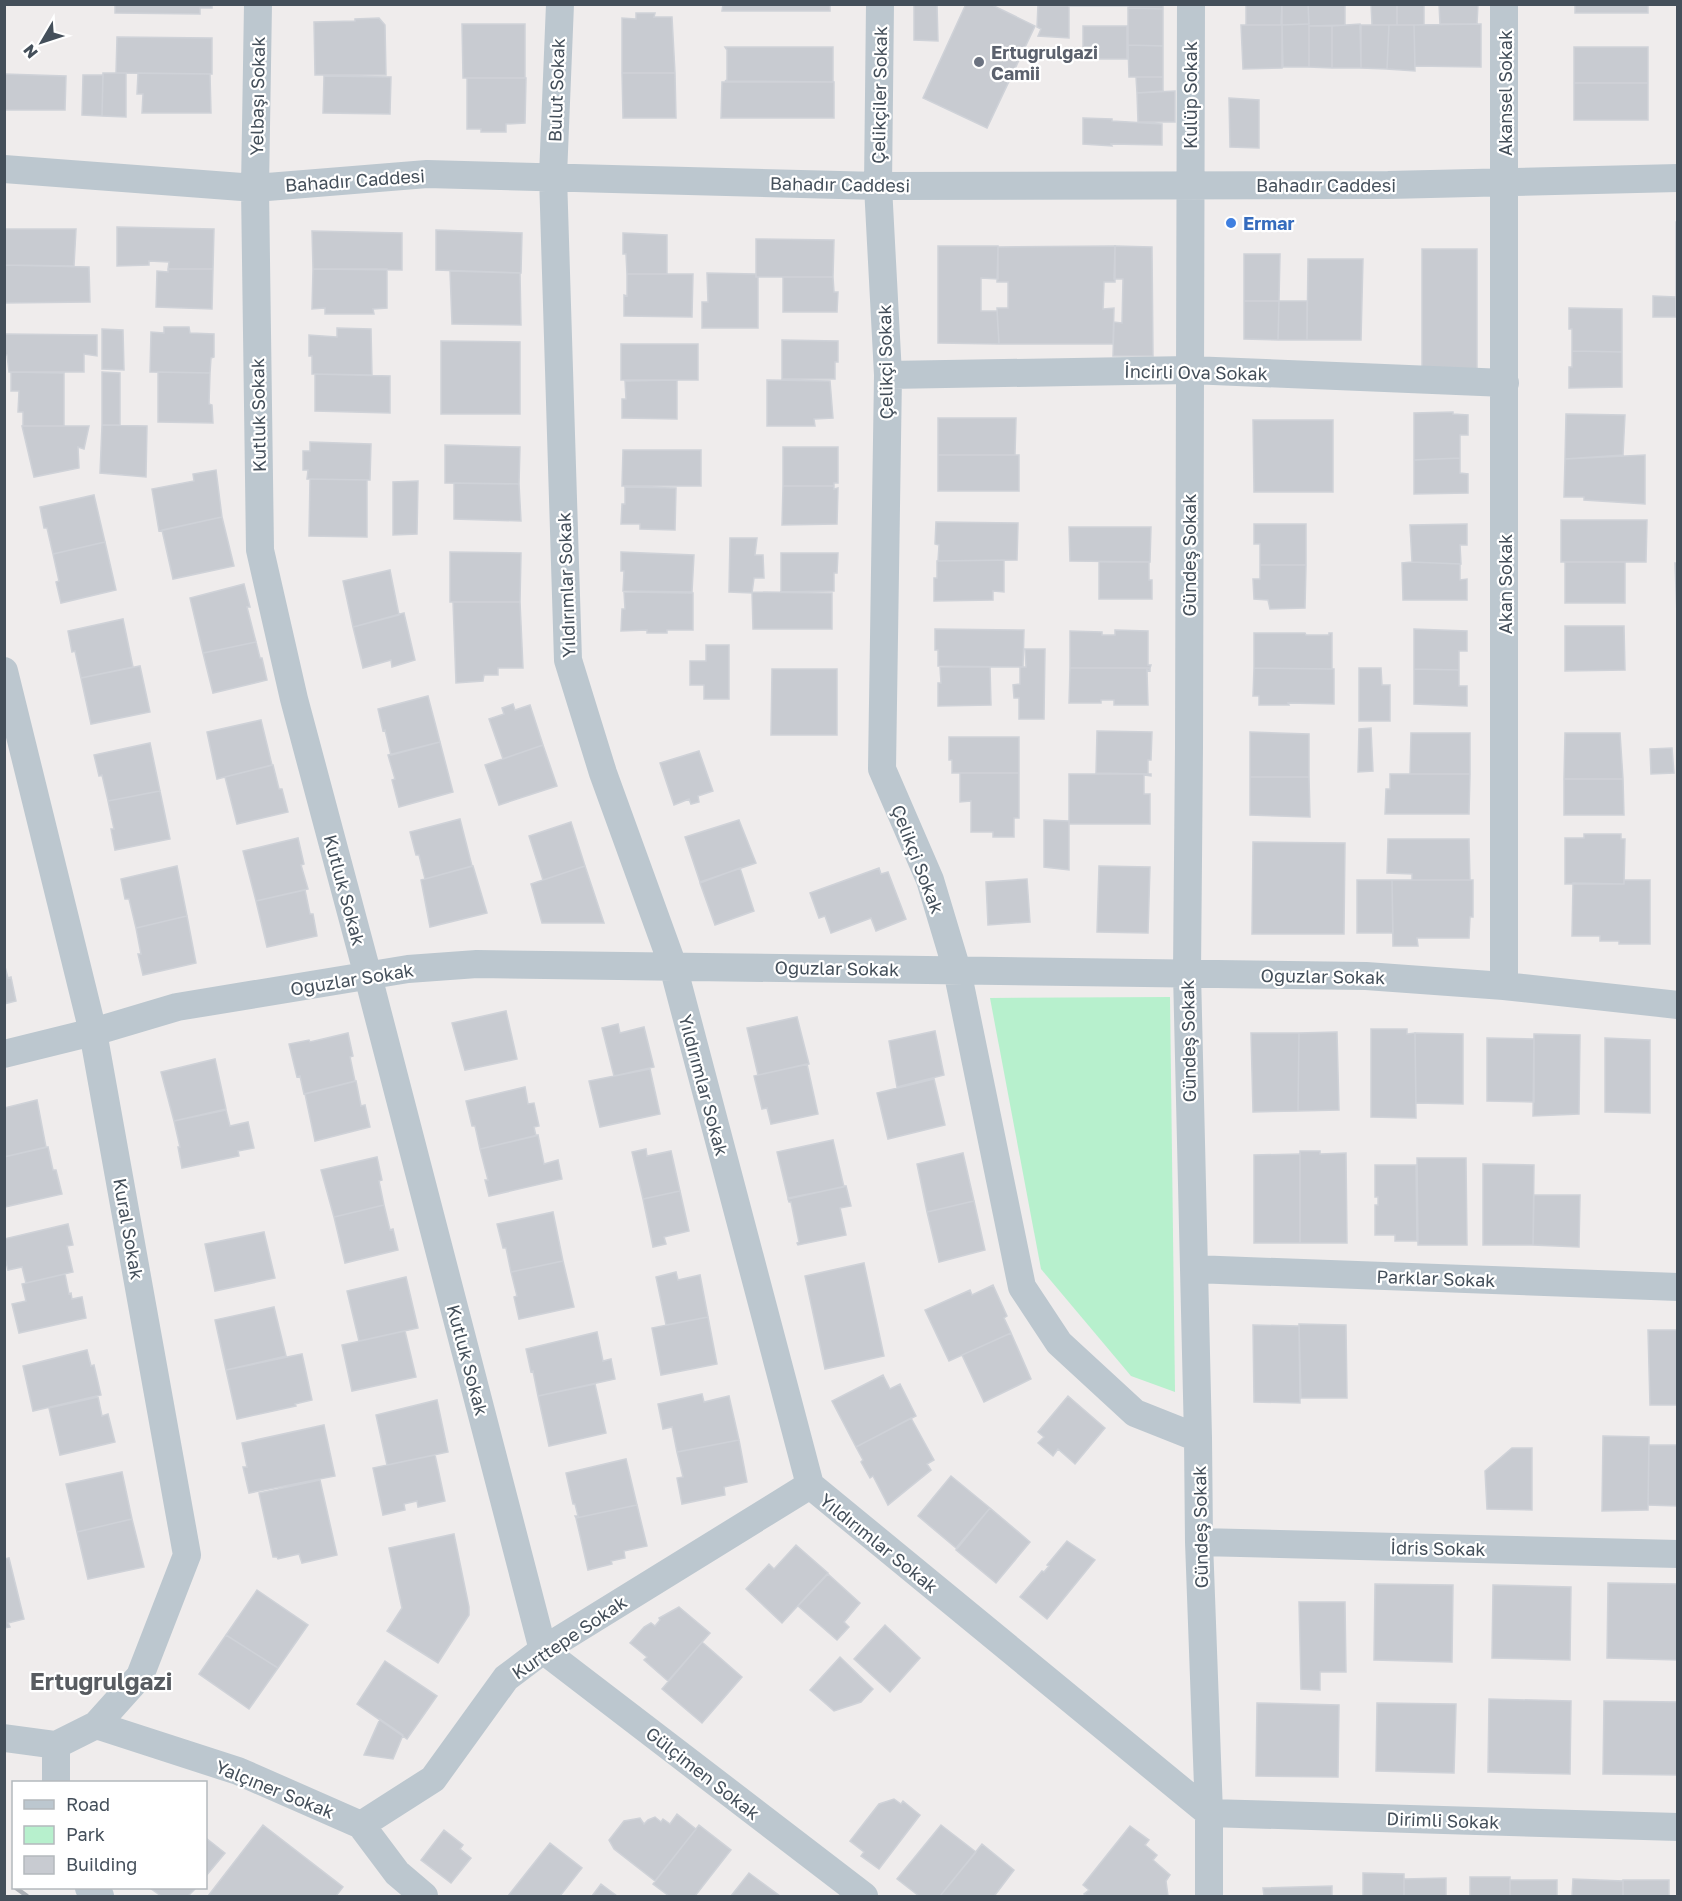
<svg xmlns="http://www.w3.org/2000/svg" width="1682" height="1901" font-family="'Golos Text',sans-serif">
<rect width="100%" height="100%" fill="#efecec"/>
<path fill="#b7f0cd" d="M1170,997l5,395 -44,-16 -90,-107 -51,-271z"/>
<path fill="#c8cbd1" stroke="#cfd2d8" stroke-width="1.5" d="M115,4h97v4h-12v6l-85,-1z
M723,4h107v7h-108z
M914,4h23l1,37 -24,-1z
M966,4h24l45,22 -48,102 -64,-30z
M1038,4h31v34l-31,-2 3,-7 -4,-2z
M1069,4h58v2h-58z
M1128,4h35v5l-35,-1z
M1246,4h36l-1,21h-35z
M1282,4h26l1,20 -27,1z
M1308,4h37v21l-36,1z
M1371,4h26v21h-25z
M1397,4h27v21h-27z
M1439,4h39l-1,20h-37z
M1575,4h73v9h-73z
M1128,8l35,1v37l-35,-1z
M636,13h19l-1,4h18l3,56h-53v-55l14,1z
M379,18l6,7 1,50h-71l-1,-53 41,-1v-2z
M462,24h63v54h-62z
M1309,24v43h-26l-1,-42z
M1360,24l1,44h-29v-42z
M1481,24v43l-66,-1 -1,-41z
M1241,25h41v43l-39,1z
M1361,25h28l-2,44 -26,-1z
M1389,25h25l1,46 -28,-2z
M1083,26h44v33h-44z
M1309,26h23v42l-23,-1z
M117,37l95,1v36l-96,-1z
M1128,45l35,1v31h-34z
M725,47h108v35l-108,-1 2,-1v-30z
M1574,47h74v36h-74z
M103,73h23v44l-24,-1z
M138,73l72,1 1,39h-69l1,-19h-6z
M622,73h53l1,45h-53z
M4,74l62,2 -1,34h-61z
M83,75h20l-1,41 -20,-1z
M324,76l67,1 -1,37 -67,-1z
M1136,77h27v14l-26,2z
M467,78h59l-1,45 -19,1v8h-25v-3h-14z
M722,82h112v36h-113z
M1574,83h74v37h-74z
M1175,91v31h-37l-1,-29z
M1229,98l30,2v48l-29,-1z
M1083,118l29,1v2l50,3v21l-51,-1 1,2 -29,-2z
M1676,222h2v37h-2z
M117,227l97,2 -1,40h-45l1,-7 -20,-1v4l-32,1z
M4,229h72l-2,37 -70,-1z
M436,230l86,3 -1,40 -85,-3z
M312,231l90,2v37l-89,-1z
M623,233l44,2v39h-40l-1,-20h-3z
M756,239l78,1 -1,37h-77z
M938,246h60v33l-17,-1v33h16l2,33 -61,-1z
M1115,246l37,1 1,109h-40l1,-34 8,1 1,-44h-9z
M1115,246v36h-11l-1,27 11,-1 -1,36h-114l-2,-36h11v-26h-11l1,-35z
M1422,249h55v122l-55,-1z
M1244,254h36l-1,47h-35z
M1308,259h55l-2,81h-54z
M1676,259h2v38h-2z
M4,265l85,2 1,35 -86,1z
M168,269h45l-1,40 -56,-2 1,-36 11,1z
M313,269h74v39l-14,1 1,5h-49v-6l-13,1z
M450,271l70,2 1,52 -69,-1z
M707,273l49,1v3h2v51h-56v-26h6z
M627,274h66l-1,43 -68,-1v-21l3,1z
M783,277h50l1,15h4l-1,20h-54z
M1653,296l23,1v20h-23z
M1244,301h35l-1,39 -34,-1z
M1279,301h28v39h-29z
M1569,308l53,1v43l-50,-1v-22h-3z
M164,327h25l1,6 24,1v23l-3,1 -1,15 -60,-1 1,-40 13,1z
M337,328l34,1 1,46 -60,-1v-18h-3v-21l28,2z
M102,329l21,1 1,40 -22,-1z
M4,334l93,1v21l-13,-2v18h-75l-2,-17h-3z
M782,340l56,1v21h-3v17h-53z
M441,341l79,1v72h-79z
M621,344h77v36h-77z
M1572,351l50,1v35l-53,1v-21h3z
M11,372l53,1v53h-41v-14h-5l1,-21h-8z
M102,372l18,1v52h-18z
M158,372l52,1 -1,31 3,1 1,18 -55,-1z
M315,374l75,2v37l-75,-2z
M677,380v39l-55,-1v-19h4l-1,-18z
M767,380l63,1 3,37 -19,1 1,7h-48z
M1453,412v2l15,1v20h-8v23l-46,2v-47z
M1566,414l59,1 -2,40 -58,4z
M938,418h78l-1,37h-77z
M1253,420h80v72h-79z
M102,425l45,1 -1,51 -46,-4z
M22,426h67l-5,23 -6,-2 1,21 -45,9z
M310,442l61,2 -1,36 -63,-1 1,-9h-5v-19h7z
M445,445l75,2 -1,37 -74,-1z
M783,447h55v36h-4v3h-51z
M623,450h78v36h-79z
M938,455h81v36h-81z
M1645,455v49l-61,-4v-3h-20l1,-38z
M1460,458v15l8,1v19l-54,1v-34z
M216,470l6,47 -63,14 -7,-42 42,-8 -1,-7z
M310,479l57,1v57l-58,-1z
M418,481l-1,53 -24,1v-53z
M454,483l65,1 2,37 -67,-2z
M783,486h51v3l4,-1 -1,36 -55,1z
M625,487l51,1 -1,42 -35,-1v-5h-19l1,-20h3z
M94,495l11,47 -52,12 -6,-26h-3l-4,-21z
M222,517l12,49 -61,13 -11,-49z
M1561,520h86l-1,42h-85z
M936,522l82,1 -1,37 -79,1 1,-16 -4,-1z
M1254,524h52v41h-46v-21h-6z
M1467,524v21h-7l1,19 -49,-2 -2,-37z
M1069,527h82l-1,35 -80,-1z
M730,538h27l-2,17h8l1,23h-10l-2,15 -23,-1z
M105,542l11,48 -55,13 -5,-21 3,-1 -6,-27z
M450,552l71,1 -1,49h-70z
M621,552l73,3 -2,37 -69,-1 1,-20h-3z
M781,553h57l-1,20h-3v18l-53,1z
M1004,560v32l-11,-1v9l-59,1v-23h3v-17z
M1099,562h50v18h3v19h-53z
M1412,562l48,2v16l7,-1v21h-64l-1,-37z
M1565,562h60v41h-60z
M1675,563h3v52h-1z
M1260,565h46l-1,43 -35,1 -2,-9 -14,-1 -1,-20h7z
M390,570l9,45 -46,12 -10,-46z
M244,584l6,23h-3l9,35 -53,11 -13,-55z
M624,592l69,1v37h-26v3h-20v-3l-26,1 1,-22h3z
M752,592l80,1v36h-79z
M453,602h67l3,66h-25v7h-14l-1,6 -27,2z
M404,613l11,47 -23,7 -1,-7 -28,8 -10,-41z
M123,619l10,48 -52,11 -6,-27 -3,1 -4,-21z
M1565,626h59l1,44 -60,1z
M935,629l89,1 -1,37 -85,-1v-16h-3z
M1414,629l53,2v20h-8v19l-45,-1z
M1115,630l33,1v34h3l-1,3h-80v-37l32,1v3h13z
M1254,633h51l1,2h23v-2h3v36l-78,-1z
M256,642l4,16h2l5,22 -54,13 -10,-40z
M706,645h23v54h-25v-14h-14v-24h16z
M1025,649h20l-1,70h-25v-21h-5l-1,-13 7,-1v-17h6z
M140,666l10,46 -59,12 -10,-46z
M940,667h50l1,38 -53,1v-23h3z
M1070,668h80v3l-3,-1 1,35h-34v-5h-13v3h-32z
M1254,668l80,1v35l-46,-1 1,2h-30v-9h-6z
M1359,668h22l1,17h8v36h-31z
M772,669h65v66h-66z
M1414,669l45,1v16h8v20l-53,-2z
M428,696l12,46 -49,13 -6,-25 -2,1 -5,-22z
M513,704l2,6 15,-5 13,40 -40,14 -14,-40 15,-5 -2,-6z
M261,720l11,45 -55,14 -10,-47z
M1371,728l2,43 -15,1 1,-43z
M1097,731l55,1 -1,28h-3v14l-52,-1z
M1250,732l59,2v43h-59z
M1411,733h59v41h-60z
M1565,733h55l3,46h-59z
M949,737h70v36h-67v-13h-3z
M440,742l13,50 -54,15 -7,-27 3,-1 -7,-24z
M150,743l10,48 -52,10 -6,-26 -3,1 -5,-21z
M543,745l14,41 -58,19 -14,-40z
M1672,748l2,25 -23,1 -1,-25z
M699,751l14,40 -15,5 1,6 -8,2 -2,-5 -15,6 -14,-42z
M273,765l6,24h3l6,23 -51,12 -12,-47z
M960,773h59v45h-5v19h-21v-5h-22v-31l-11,1z
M1069,774h82v2l-7,-1v19h6v30h-81z
M1390,774h80l-1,40h-84l1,-25h4z
M1250,777h59l1,40 -60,-2z
M1564,779h59l1,36h-60z
M160,791l10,48 -55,11 -4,-21h3l-6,-28z
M460,819l12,47 -47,13 -6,-24h-3l-6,-23z
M739,820l17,43 -56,19 -15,-45z
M1044,820l25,1v49l-25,-3z
M571,822l14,44 -42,14 -14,-44z
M1584,834h37v5h4l-1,45h-59v-46h19z
M298,838l6,26 -3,1 7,24 -52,12 -13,-50z
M1388,839h81l1,41h-58v-6l-25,-1z
M1253,842l92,1 -1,91h-92z
M177,866l10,50 -51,12 -7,-29h-4l-4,-20z
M473,866l14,47 -57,14 -9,-47z
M585,866l19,57h-62l-11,-39z
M1099,866l51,1 -2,66 -51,-1z
M740,868l14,43 -39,14 -15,-42z
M879,868l2,6 7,-2 18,47 -30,12 -5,-13 -40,15 -6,-17 -6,2 -9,-25z
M1027,879l3,43 -42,3 -2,-43z
M1357,880h35l1,53h-36z
M1392,880h81v37h-3l-1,21h-52l1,8h-25z
M1624,880h26v64h-31v-3h-19v-5h-28l1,-53 51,1z
M305,890l5,24h3l4,22 -50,11 -11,-46z
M187,916l9,47 -53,12 -5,-21h3l-5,-26z
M4,963l4,15 3,-1 5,24 -12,3z
M506,1011l11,48 -52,11 -13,-47z
M797,1017l12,47 -51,11 -11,-47z
M618,1024l2,9 24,-6 10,40 -40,9 -12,-48z
M1371,1029h36v5l8,-1 1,85 -45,-1z
M935,1031l9,44 -47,12 -8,-46z
M1337,1032l2,78 -41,1 1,-78z
M348,1033l5,23 -3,1 5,24 -51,13 -4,-18 -3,1 -8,-33 20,-4 1,2z
M1251,1033h48l-1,78 -45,1z
M1415,1033l48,1v70l-47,-1z
M1534,1034l46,1 -1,79 -46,2z
M1487,1038l47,1v63l-47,-1z
M1605,1038l45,2v73l-45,-1z
M215,1059l11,50 -52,12 -13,-49z
M807,1064l11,50 -47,10 -4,-16 -5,1 -8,-33z
M650,1069l10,45 -60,13 -11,-46z
M934,1079l11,46 -57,14 -11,-46z
M356,1081l5,25 4,-1 5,22 -55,14 -10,-47z
M525,1087l3,17 6,-1 5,23 -5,1 2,9 -56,13 -5,-23h-3l-6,-25z
M37,1100l9,47 -42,10v-49z
M226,1110l4,16 18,-4 6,26 -16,3 1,5 -57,12 -4,-21h2l-6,-26z
M538,1135l6,29 14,-4 4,19 -73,17 -4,-16h3l-8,-31z
M833,1140l11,47 -56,11 -11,-46z
M48,1147l5,23h3l6,24 -57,13 -1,-50z
M646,1149l1,7 24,-5 9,40 -37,8 -11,-47z
M1300,1151h20v3l26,-1 1,90h-47z
M963,1153l11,48 -47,11 -10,-48z
M1300,1154v89h-46v-88z
M377,1157l5,23 -3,1 5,24 -50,12 -13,-47z
M1417,1158h49l1,87h-49z
M1483,1164l51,1 -1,80h-50z
M1375,1165h41l1,76h-22v-6h-20v-30h3v-8h-3z
M846,1186l5,20 -11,2 6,27 -48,10 -1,-2 2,-1 -8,-40h-2l-1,-3z
M680,1191l9,40 -25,6 2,7 -13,3 -10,-48z
M1534,1195h46l-1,52 -46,-2z
M974,1201l11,49 -46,12 -12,-50z
M384,1205l6,25 3,-1 5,21 -53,13 -11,-46z
M553,1212l10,49 -52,11 -5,-24h-3l-6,-24z
M68,1224l5,21 -6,1 6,26 -47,11 -4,-16 -14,3 -4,-16v-15z
M264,1232l11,46 -60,13 -10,-47z
M563,1261l11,46 -55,12 -5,-22 3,-1 -6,-24z
M864,1263l20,93 -59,13 -20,-93z
M676,1272l2,8 22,-5 8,42 -42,8 -10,-48z
M65,1274l4,20 2,-1 1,6 10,-2 4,21 -67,15 -7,-29 14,-3 -4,-17z
M406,1277l12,51 -59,13 -12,-50z
M993,1285l14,31 -3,2 7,15 -62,28 -24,-51 45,-20 2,5z
M274,1307l12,49 -60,14 -11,-50z
M708,1317l9,47 -56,11 -9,-47z
M1299,1324l47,1 1,73h-46z
M1253,1325l46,1 1,77 -46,-1z
M1648,1330h30v75h-28z
M405,1331l11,46 -64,14 -10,-46z
M597,1332l6,29 8,-2 4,20 -77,17 -5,-25 -2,1 -5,-23z
M1011,1333l20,46 -47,23 -22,-47z
M87,1350l4,16 3,-1 7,30 -68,16 -10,-45z
M302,1354l10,46 -17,4 1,2 -59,13 -11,-49z
M883,1375l7,14 10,-5 16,32 -60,31 -24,-46z
M595,1384l11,49 -57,13 -11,-50z
M702,1394l2,8 25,-6 10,44 -62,12 -5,-25 -9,2 -5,-25z
M1068,1396l37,32 -30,36 -17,-15 -5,7 -15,-13 6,-6 -6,-5z
M98,1397l4,19 6,-2 7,28 -55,13 -11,-47z
M437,1400l11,52 -61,13 -11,-50z
M911,1418l23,42 -7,4 4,6 -43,35 -15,-29 -3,2 -9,-16 2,-2 -7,-13z
M324,1425l11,51 -86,17 -6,-26h4l-5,-24z
M1603,1436l46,1 -1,73 -46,1z
M739,1440l8,42 -23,5 1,8 -43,9 -5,-26 6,-1 -6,-25z
M1649,1445h29v61l-30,-1z
M1512,1448h20v62l-45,-1 -2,-38z
M435,1455l10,46 -27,6 -1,-6 -13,3 1,6 -22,5 -10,-47z
M626,1459l11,46 -61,13 -1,-2h3l-3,-12h-2l-7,-31z
M122,1472l10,47 -55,13 -11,-48z
M951,1476l39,32 -34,40 -38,-32z
M320,1480l17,75 -35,8 -3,-9 -21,5 -1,-2h-4l-14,-64z
M637,1505l10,41 -23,5 1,7 -14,3 1,3 -24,6 -12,-52z
M990,1508l40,34 -34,41 -40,-33z
M132,1519l12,48 -56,12 -11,-47z
M454,1534l15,73v8l-31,48 -51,-32 15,-23 -13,-60z
M1067,1541l28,19 -48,59 -27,-22 22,-26 2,1 5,-6 -2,-1z
M796,1545l32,28 -46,50 -36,-34 23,-25 5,5z
M9,1558l15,61 -16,4 2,4 -6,1v-69z
M828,1574l32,29 -16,19 5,5 -12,13 -39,-34z
M1608,1583l70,1v76l-71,-2z
M1375,1584l78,1 -1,77 -78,-2z
M1493,1585l78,2 -1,73 -78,-2z
M257,1590l51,35 -30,43 -52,-33z
M1299,1602h46l1,70h-26v18l-19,-1z
M679,1607l31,26 -42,48 -24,-21 3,-3 -17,-14 14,-16 7,-4 4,3 5,-6 -1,-2z
M885,1625l35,33 -30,34 -36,-33z
M226,1635l52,33 -29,41 -50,-35z
M702,1642l40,35 -40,46 -40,-34z
M840,1657l33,32 -12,13 -27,9 -24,-21z
M385,1661l52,35 -30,43 -50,-35z
M1489,1699l82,2 -1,73 -82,-2z
M1604,1701l74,1v73l-75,-1z
M1257,1703l82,2 -1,72 -82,-1z
M1377,1703l79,1 -2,69 -78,-2z
M380,1719l23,16 -10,24 -29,-4z
M894,1799l7,5 2,-3 17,14 -41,54 -18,-13 3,-4 -14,-11 29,-37z
M677,1814l19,15 -41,52 -41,-32 -5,-9 15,-19 16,-3 4,6 4,-4 7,-3 6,5 2,-3 7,5z
M263,1825l80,62 -7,9h-128z
M699,1825l32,25 -36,46h-26l-16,-12z
M941,1825l35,27 -36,44h-21l-22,-17z
M1130,1826l19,14 -4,5 12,10 -4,5 17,15 -4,6 2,15h-81l-3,-2 5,-4 -6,-5z
M444,1830l19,15 -3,4 11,9 -20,25 -30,-23z
M206,1838l19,15 -19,23z
M550,1843l32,25 -22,28h-52z
M982,1844l32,26 -19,25 1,1h-56z
M749,1873l31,23h-49z
M1363,1873l41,1v22h-41z
M1470,1877h40v19h-40z
M1446,1878v18h-42v-17z
M1573,1879l50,2v15h-51z
M1510,1880h47v16h-47z
M1623,1880h46v16h-46z
M601,1884l16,12h-25z
M1332,1886v10h-68l-1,-8z
M150,1888h46l-8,8h-27z"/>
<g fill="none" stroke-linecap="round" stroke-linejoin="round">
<path stroke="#bcc7cf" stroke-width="28" d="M258,4l-3,184 5,362 34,149 74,277 175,674 321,246
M560,4l-7,172 15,484 35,113 70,193 137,519 399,328 469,14
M880,4l-2,182 10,189 -6,394 48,111 27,90 65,317 37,56 76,70 63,25
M1191,4l-2,743 -2,226 11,465 1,104 10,271v83
M4,169l251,19 172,-14 451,12 510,-1 290,-7
M888,375l302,-5 315,13
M4,671l89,361 94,523 -47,121 -44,49 -40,20
M1504,986v-982
M4,1054l89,-22 84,-25 231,-38 69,-5 889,12 138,10 174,19
M1194,1269l484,18
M1199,1542l479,12
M96,1725l142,46 123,54 36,48 27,23
M4,1738l52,7v37
M361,1825l72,-46 73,-101 37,-28 267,-165
M89,1888l11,8"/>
<path stroke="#aeb1b7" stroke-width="4.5" d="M16,1888l11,8"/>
</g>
<circle fill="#6b7280" stroke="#fff" stroke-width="2" cx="979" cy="62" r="6"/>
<circle fill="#3f7fe0" stroke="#fff" stroke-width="2" cx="1231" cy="223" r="6"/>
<g text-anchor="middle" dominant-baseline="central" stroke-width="4.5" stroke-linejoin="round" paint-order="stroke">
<g font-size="18" font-weight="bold" fill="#5b616d" stroke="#fff" text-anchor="start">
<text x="991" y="52">Ertuğrulgazi<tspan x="991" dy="21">Camii</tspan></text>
</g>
<g font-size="18" fill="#444f5a" stroke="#fff">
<text transform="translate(556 90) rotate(-88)">Bulut Sokak</text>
<text transform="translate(1505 93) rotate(-90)">Akansel Sokak</text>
<text transform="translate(879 95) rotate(-89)">Çelikçiler Sokak</text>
<text transform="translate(1190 95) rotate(-90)">Kulüp Sokak</text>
<text transform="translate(257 96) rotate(-89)">Yelbaşı Sokak</text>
<text transform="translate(355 180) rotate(-4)">Bahadır Caddesi</text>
<text transform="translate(840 184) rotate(1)">Bahadır Caddesi</text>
<text x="1326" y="185">Bahadır Caddesi</text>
<text transform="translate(885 362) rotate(-91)">Çelikçi Sokak</text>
<text transform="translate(1196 372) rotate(1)">İncirli Ova Sokak</text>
<text transform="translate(258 415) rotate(-91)">Kutluk Sokak</text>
<text transform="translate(1189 555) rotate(-90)">Gündeş Sokak</text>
<text transform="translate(1505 584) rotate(-90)">Akan Sokak</text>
<text transform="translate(566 585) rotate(-92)">Yıldırımlar Sokak</text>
<text transform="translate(918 859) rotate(69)">Çelikçi Sokak</text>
<text transform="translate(345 890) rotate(75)">Kutluk Sokak</text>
<text transform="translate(837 968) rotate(1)">Oğuzlar Sokak</text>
<text transform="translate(1323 976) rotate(1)">Oğuzlar Sokak</text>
<text transform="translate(352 979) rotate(-9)">Oğuzlar Sokak</text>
<text transform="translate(1188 1041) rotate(-91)">Gündeş Sokak</text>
<text transform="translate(704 1085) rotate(75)">Yıldırımlar Sokak</text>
<text transform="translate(129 1229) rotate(80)">Kural Sokak</text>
<text transform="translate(1436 1278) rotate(2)">Parklar Sokak</text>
<text transform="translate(468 1360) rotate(75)">Kutluk Sokak</text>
<text transform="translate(1200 1527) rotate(-91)">Gündeş Sokak</text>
<text transform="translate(879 1543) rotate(39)">Yıldırımlar Sokak</text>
<text transform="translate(1438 1548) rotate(1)">İdris Sokak</text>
<text transform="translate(569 1637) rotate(-34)">Kurttepe Sokak</text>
<text transform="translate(703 1773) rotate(38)">Gülçimen Sokak</text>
<text transform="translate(275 1789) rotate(22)">Yalçıner Sokak</text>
<text transform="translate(1443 1820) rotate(2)">Dirimli Sokak</text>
</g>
<g font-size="18" font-weight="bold" fill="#366cbe" stroke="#fff" text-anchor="start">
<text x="1243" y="223">Ermar</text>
</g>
<g font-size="24" font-weight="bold" fill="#585c61" stroke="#fff">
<text x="101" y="1680">Ertuğrulgazi</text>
</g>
</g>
<rect width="1682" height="1901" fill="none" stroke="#444f5a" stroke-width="12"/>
<rect x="12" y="1781" width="195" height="108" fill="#ffffff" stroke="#b4b9bd" stroke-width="1.5"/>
<rect x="24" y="1800" width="30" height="9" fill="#bcc7cf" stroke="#b4b9bd" stroke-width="1.5"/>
<text x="66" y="1811" font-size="18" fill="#444f5a">Road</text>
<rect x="24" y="1826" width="30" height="18" fill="#b7f0cd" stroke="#b4b9bd" stroke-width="1.5"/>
<text x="66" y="1841" font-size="18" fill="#444f5a">Park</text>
<rect x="24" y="1856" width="30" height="18" fill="#c8cbd1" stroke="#b4b9bd" stroke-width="1.5"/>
<text x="66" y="1871" font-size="18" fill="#444f5a">Building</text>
<g transform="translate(42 42) rotate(231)" stroke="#ffffff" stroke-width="4.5" paint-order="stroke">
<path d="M0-4.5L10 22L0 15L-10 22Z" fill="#444f5a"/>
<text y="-9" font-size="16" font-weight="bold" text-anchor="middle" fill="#444f5a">N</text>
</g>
</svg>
